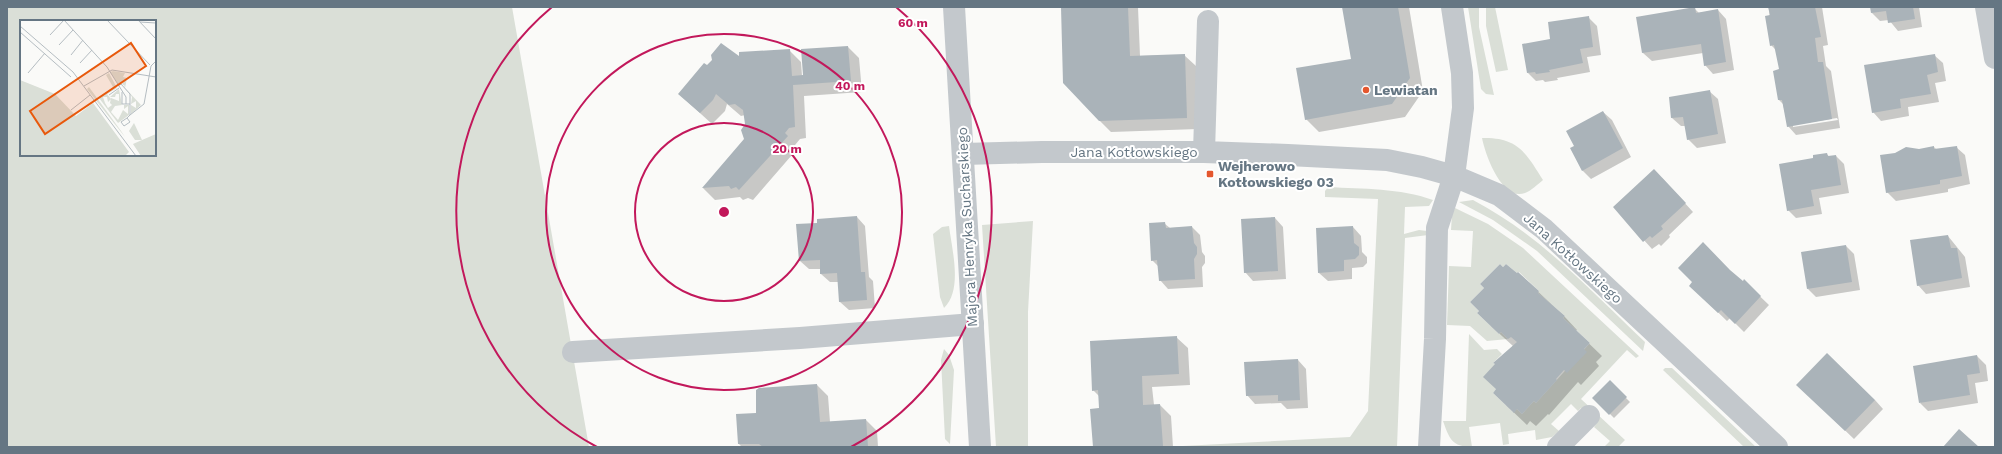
<svg xmlns="http://www.w3.org/2000/svg" width="2002" height="454" font-family="'Work Sans',sans-serif">
<rect width="100%" height="100%" fill="#fafaf8"/>
<path fill="#dadfd7" fill-rule="evenodd" d="M7,7h505l77,440h-582zM21,21h134v134h-134z
M1468,7h11v20l15,68 -8,-1 -5,-5z
M1486,7h9l13,63 -12,2 -10,-46z
M1482,138c36,-1 44,15 61,42 -5,4 -12,11 -18,13 -23,9 -40,-39 -43,-55z
M1328,187c35,2 72,1 105,13l-4,6 -24,1 -1,27 15,-4 8,1 1,4 -23,3 -8,209h-233l186,-10 18,-26 10,-212 -53,-2v-6z
M1473,200c67,35 118,91 172,142l-2,9 -106,-100 -44,-31 -34,-18z
M1455,208l33,16 35,24 116,108 -3,2 -9,-8 -46,49 44,41 -7,7h-14l6,-6 -16,-14 3,-4 -16,-15 -3,3 -7,-7 -20,20 8,7 -7,6 -16,3 -1,-10 -27,4 1,10 -6,1 -3,-22 -31,4 3,20c-20,0 -23,-9 -29,-26h23l3,-87 15,16 13,-1 5,5 -9,9 2,1 1,25 -3,4 20,19 4,-3 5,5 12,-13 2,2 54,-60 -27,-25 2,-2 -27,-23 1,-2 -20,-19 -2,1 -11,-9 -3,3 -3,-3 -20,20 4,4 -14,14 9,9 -2,2 22,21 2,-2 7,7 -21,2 -17,-15 -23,-1 2,-59 22,1 2,-36 -22,-1 1,-16z
M1033,221l-5,91v135h-32l-14,-222z
M949,226c3,24 14,64 -5,82l-4,-11 -7,-63 9,-7z
M944,349l5,6 5,15 -4,74 -5,-5 -4,-79z
M1665,368h7l84,79h-12l-81,-77z"/>
<path fill="#0003" fill-rule="evenodd" d="M1062,7h76l2,49 44,-1 12,11 2,63 -87,3 -12,-12z
M1343,7h66l14,84 -18,26 -86,15 -13,-13 46,-59z
M1769,7h53l6,38 -5,1 3,20 5,5 9,57 -44,7 -8,-9 -5,-22 -4,-4 1,-30 -4,-20 -5,-5zM1837,118l1,2 -45,7v-2z
M1871,7h48l3,20 -24,4 -9,-11 -9,1 -8,-8z
M1694,8l5,5 19,-3 8,9 8,51 -21,4 -8,-9 -2,-12 -51,8 -9,-8 -6,-35z
M1588,17l9,9 4,29 -14,2 3,15 -33,6 1,2 -13,2 -2,-2 -7,1 -8,-8 23,-34z
M848,47l11,11 3,34 -58,4 2,42 -6,1 -5,6 3,3 -45,52 -5,-2 -5,2 -3,-3 -25,3 -12,-12 42,-48v-25l-4,1 -14,-12 -2,7 -13,13 -33,-30 28,-27 32,-9 50,-8 12,12 1,14z
M1934,55l9,8 3,18 -11,2 4,19 -31,5 1,9 -28,5 -8,-9z
M1709,91l9,8 8,44 -29,5 -9,-9 -2,-13h-5l-9,-8 -2,-20z
M1603,112l9,8 19,37 -40,22 -8,-8 -12,-22 4,-2z
M1934,147l3,3 19,-3 9,8 5,29 -22,5v3l-52,9 -9,-9 32,-42z
M1826,154l4,3 6,-1 8,8 5,29 -30,5 3,16 -26,4 -8,-8 26,-51z
M1662,178l31,34 -24,23 1,2 -9,9 -2,-2 -7,5 -38,-42z
M857,217l8,9 4,51 4,4 2,27 -26,2 -9,-8 -1,-20h-9l-9,-8v-5h-12l-9,-8 -3,-36 21,-1z
M1275,218l8,9 3,52 -33,2 -8,-9z
M1165,224l5,4 22,-1 8,8 2,17 3,4v7l-3,4 1,20 -35,2 -8,-9 -1,-13 -7,-7z
M1353,227l8,9 1,16 5,5v6l-4,4 -11,1v11l-24,2 -9,-8z
M1948,236l17,21 5,30 -44,7 -8,-9z
M1846,246l8,8 6,36 -44,7 -8,-8z
M1504,268l13,7 1,-2 46,43 13,14 -1,1 26,25 -6,6 3,4 -18,19 -3,-3 -29,33 -1,-1 -12,12 -6,-5 -3,4 -20,-19 -10,-17 -1,-24 17,-19 -22,-20z
M1732,273l11,9 1,-1 25,24 -25,27 -14,-14 -3,3 -28,-27z
M1176,337l12,11 2,37 -38,2 2,18h6l11,11 2,31h-79l-2,-37 8,-1 -1,-13 -6,-6z
M1977,356l9,9 2,16 -13,2 3,20 -50,8 -8,-8z
M1298,360l8,9 2,39 -21,1 -6,-6 -26,1 -8,-9z
M1610,382l20,20 -16,16 -20,-20z
M817,385l11,11 2,26 36,-2 11,11 1,16h-136l-3,-3 18,-30z
M1806,393l69,7 8,9 -29,30z"/>
<path fill="#aab3b9" d="M1061,7h67l2,49 55,-2 2,64 -88,3 -36,-38z
M1342,7h56l12,71 -18,26 -87,16 -9,-52 55,-9z
M1695,7l1,6 22,-4 8,53 -22,4 -3,-22 -59,9 -6,-36z
M1768,7h47l6,30 -6,1 3,24h5l9,57 -45,8 -5,-27h-4l-5,-29 6,-2 -5,-24 -4,1 -5,-30 5,-1z
M1870,7h43l2,12 -27,4 -2,-12 -15,2z
M1589,16l4,31 -13,2 3,14 -34,7 1,2 -14,2 -1,-2 -8,1 -5,-29 28,-5 -2,-17z
M721,43l18,13v-4l51,-3 2,27 11,-1 -2,-26 47,-3 3,35 -58,4 2,42 -6,1 -4,5 3,3 -49,54 -3,-3 -5,2 -2,-3 -27,2 42,-49 -3,-9 4,-6 -2,-14 -8,-6 -6,1 -13,-11 -3,6 -13,13 -22,-19 26,-31 3,2 5,-5 -1,-5z
M1935,54l3,18 -11,3 4,19 -31,5 1,9 -29,5 -8,-48z
M1710,90l8,44 -31,6 -4,-23 -12,1 -2,-21z
M1603,111l20,37 -41,23 -12,-23 4,-2 -8,-15z
M1934,146v3l23,-3 5,30 -22,4v4l-54,9 -6,-38 15,-2 11,-6 13,2z
M1827,153l1,3 8,-1 5,30 -30,5 3,16 -27,5 -8,-47 34,-6v-3z
M1654,169l32,34 -25,23 2,3 -11,9 -2,-2 -7,6 -30,-35z
M857,216l4,56h4l2,28 -28,2 -2,-29 -17,1v-14l-21,1 -3,-37 21,-1v-4z
M1275,217l3,54 -34,2 -3,-54z
M1165,222l1,6 26,-2 2,17 3,4v7l-3,5 1,20 -36,2 -2,-21 -6,1 -2,-38z
M1353,226l1,17 5,4v8l-4,4 -11,1v11l-26,2 -2,-45z
M1948,235l3,13h6l5,30 -45,8 -7,-46z
M1703,242l27,28 13,11 1,-2 17,17 -26,28 -14,-14 -3,3 -29,-27 3,-4 -14,-14z
M1846,245l6,37 -45,7 -6,-37z
M1500,264l3,3 3,-3 11,9 1,-1 21,19 -1,2 27,23 -2,2 27,25 -6,6 3,3 -20,21 -3,-3 -8,9 1,1 -21,23 -2,-2 -12,13 -5,-5 -3,4 -21,-20 3,-4 -13,-12 12,-13 -2,-1 24,-21 -6,-5 -3,2 -7,-7 -2,2 -22,-21 2,-2 -9,-9 14,-14 -4,-4z
M1177,336l2,38 -37,2 1,29 17,-1 3,42 -70,1 -3,-38 9,-1 -1,-18 -6,1 -2,-50z
M1827,353l48,47 -30,31 -49,-46z
M1977,355l3,18 -13,2 3,20 -51,8 -6,-37z
M1298,359l2,41 -22,1v-6l-32,1 -2,-34z
M1610,380l17,17 -18,18 -17,-17z
M817,384l3,38 46,-3 2,28h-105l-4,-3h-21l-2,-30 20,-1v-23l3,-2z
M1959,429l20,18h-36z"/>
<g fill="none" stroke-linecap="round" stroke-linejoin="round">
<path stroke="#c3c8cc" stroke-width="22" d="M1986,7l9,51
M1204,152l4,-131
M963,154l79,-2h162l84,3 99,5 35,7 32,9 45,19 45,34 233,218
M573,352l227,-14 173,-14
M1429,447l6,-108 2,-111 17,-52 9,-68 -1,-35 -10,-66
M1558,447l31,-31"/>
<path stroke="#c3c8cc" stroke-width="22" d="M954,7l26,440"/>
</g>
<g fill="none" stroke="#c2185b" stroke-width="2">
<circle cx="724" cy="212" r="89"/>
<circle cx="724" cy="212" r="178"/>
<path d="M597 447A267 267 0 0 1 552 7M896 7A267 267 0 0 1 851 447"/>
</g>
<g fill="#e4572e" stroke="#fff" stroke-width="1.5">
<circle cx="1366" cy="90" r="4"/>
<rect x="1206" y="170" width="8" height="8" rx="2"/>
</g>
<g text-anchor="middle" dominant-baseline="central" stroke-width="4" stroke-linejoin="round" paint-order="stroke">
<g font-size="14" font-weight="bold" fill="#657683" stroke="#fff" text-anchor="start">
<text x="1374" y="90">Lewiatan</text>
<text x="1218" y="166">Wejherowo<tspan x="1218" dy="16">Kotłowskiego 03</tspan></text>
</g>
<g font-size="14" fill="#657683" stroke="#fff">
<text x="1134" y="152">Jana Kotłowskiego</text>
<text transform="translate(967 227) rotate(-93)">Majora Henryka Sucharskiego</text>
<text transform="translate(1573 258) rotate(42)">Jana Kotłowskiego</text>
</g>
</g>
<g transform="translate(20 20)">
<rect width="136" height="136" fill="#fafaf8"/>
<path d="M93,51l12,2 -2,4 4,1 -2,10 16,17 -10,9v-9l5,3v-7l-5,3 1,-7 -8,-10 1,-1 -3,-2 4,-5 -8,5 -8,-12zM89,53l8,15 -10,6 4,5 -3,3 -1,-5h-4l2,6 3,5 4,-3 -2,-2 1,-5 8,3v-7h-3l-1,3h-5l9,-8 3,16 -7,1 -4,6 7,8 5,-10 5,4v-8l-4,3v-4h5v10l-11,8 -19,-25 14,-11 -7,-12zM0,60l35,14 21,22 17,-13 36,49 -4,4h-105zM69,67l32,44 4,6 -38,-48zM114,103l8,17 14,-6v22h-15l-8,-12 9,-4h-7l-6,-9z" fill="#dadfd7"/>
<path fill="none" stroke="#b5bdc2" stroke-width="1" d="M44,0l43,47 19,30v7h4v11l-3,3 3,4 -6,4 -3,-4 6,-4M87,0l43,45M118,0l18,19M120,2l16,1M0,6l53,46 63,84M0,12l51,45M30,15l14,-15M39,25l14,-15M51,35l12,-15M60,43l12,-13M8,53l17,-20M64,66l28,-16 44,7M98,66l3,-2 9,10v10M102,72v12h4M89,75l10,-7M51,90l19,-15M110,95l14,-11 7,-38 5,-5"/>
<path fill="#e8590c" fill-opacity="0.15" stroke="#e8590c" stroke-width="2" d="M111,23l15,23 -101,68 -15,-23z"/>
<rect width="136" height="136" fill="none" stroke="#657683" stroke-width="2"/>
</g>
<circle cx="724" cy="212" r="6" fill="#c2185b" stroke="#fff" stroke-width="2"/>
<g font-size="12" text-anchor="middle" font-weight="bold" fill="#c2185b" stroke="#fff" stroke-width="4" stroke-linejoin="round" paint-order="stroke">
<text x="913" y="27">60 m</text>
<text x="850" y="90">40 m</text>
<text x="787" y="153">20 m</text>
</g>
<rect width="2002" height="454" fill="none" stroke="#657683" stroke-width="16"/>
</svg>
